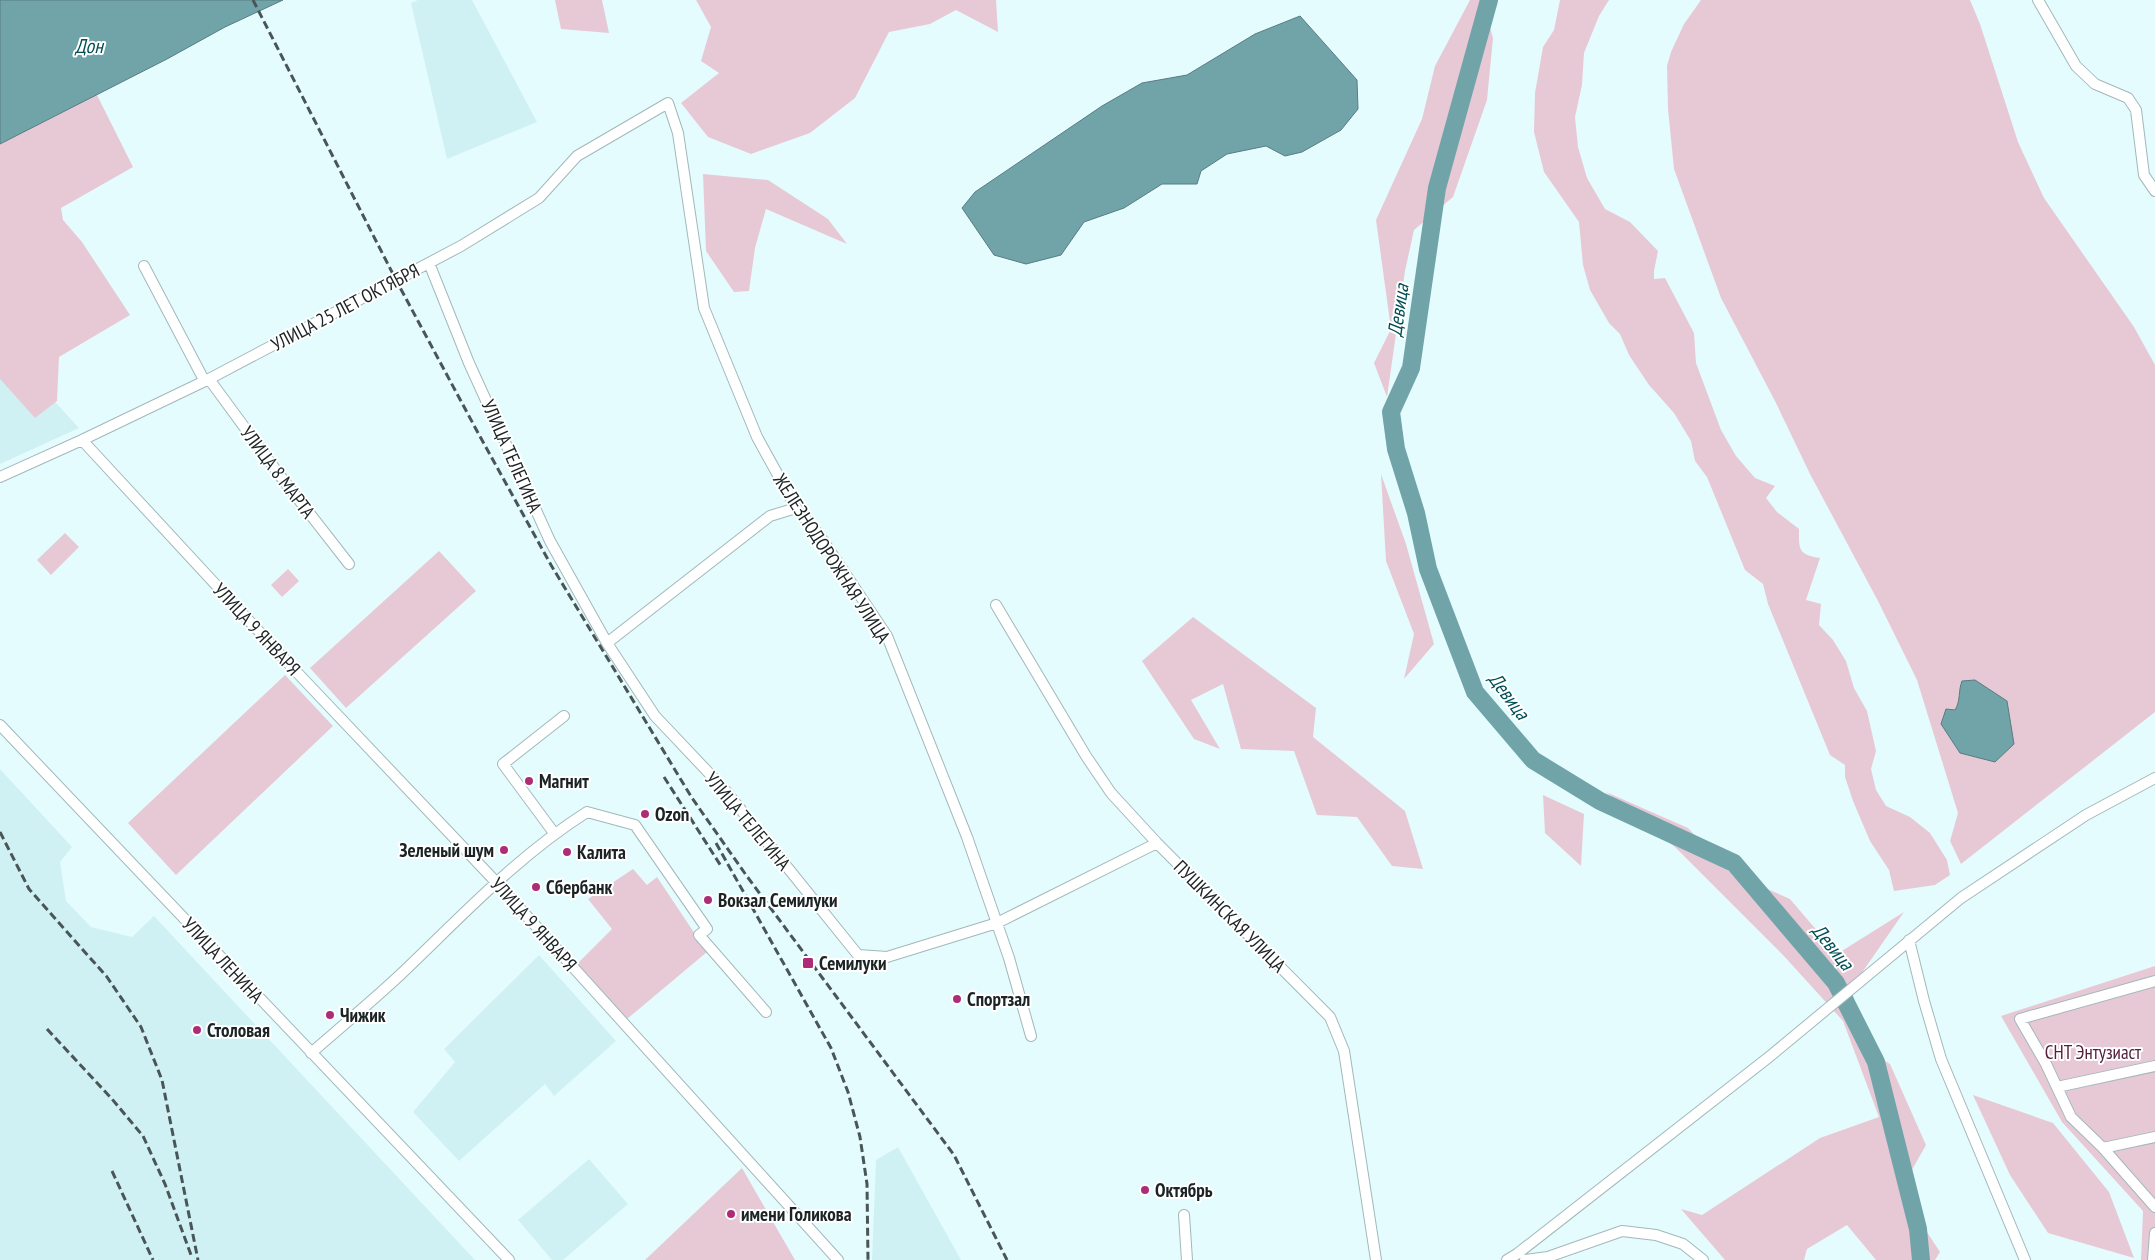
<svg xmlns="http://www.w3.org/2000/svg" width="2155" height="1260" font-family="'PT Sans Narrow',sans-serif">
<rect width="100%" height="100%" fill="#e5fcfe"/>
<path fill="#d0f1f4" d="M418,0h54l65,122 -90,37 -36,-156z
M0,342l79,86 -79,36z
M0,769l72,78 -12,15 6,39 25,26 41,10 22,-21 321,344h-475z
M539,955l77,86 -62,55 -9,-12 -86,77 -46,-49 42,-50 -11,-13z
M898,1147l63,113h-89l4,-100z
M589,1159l39,45 -65,56h-11l-34,-40z"/>
<path fill="#e7c9d6" d="M555,0h47l7,33 -48,-4z
M696,0h300l2,32 -42,-22 -26,14 -41,8 -34,66 -45,35 -59,21 -43,-17 -27,-34 38,-30 -18,-12 10,-34z
M1470,0h12l11,38 -6,62 -34,97 -39,33 -9,41 -18,126 -13,-34 17,-34 -15,-109 46,-101 13,-53z
M1560,0h49l-10,16 -15,37 -2,32 -7,32 3,30 9,31 18,31 25,13 28,29 -4,20v8l11,-1 29,55 2,30 25,67 15,26 19,22 20,8 -9,12 11,14 22,17c0,21 -1,25 21,29l-14,42 15,4 -2,21 14,15 13,21 8,27 13,23 9,40 -5,18 5,21 10,16 24,11 20,16 17,27 3,15 -15,10 -41,6 -5,-21 -19,-29 -17,-40 -8,-24v-12l-15,-10 -62,-151 -5,-20 -18,-14 -38,-93 -12,-16 -4,-20 -17,-28 -25,-28 -20,-30 -9,-21 -11,-11 -19,-33 -7,-25 -4,-43 -35,-50 -10,-40 1,-39 8,-46 11,-17z
M1701,0h269l10,24 38,118 26,56 90,129 21,38v347l-194,152 -11,-23 8,-28 -41,-133 -39,-79 -68,-127 -34,-71 -55,-105 -47,-129 -6,-60 -1,-43 4,-14 13,-28z
M96,93l37,74 -72,41 2,12 19,22 48,73 -71,42 -2,44 -22,17 -35,-39v-235c32,-18 65,-32 96,-51z
M703,174l65,6 60,39 19,25 -81,-35 -11,39 -6,43 -15,1 -28,-41z
M1381,474l25,70 28,100 -30,35 10,-45 -28,-73z
M65,533l14,14 -28,28 -14,-15z
M439,551l37,40 -130,117 -36,-40z
M288,569l11,12 -17,16 -11,-12z
M1193,617l123,91 -3,29 92,74 18,58 -31,-3 -35,-49 -40,-2 -23,-64 -53,-2 -18,-65 -32,16 29,49 -26,-10 -52,-78z
M285,675l48,51 -157,149 -48,-52z
M1606,792l82,36 43,45 59,26 47,55 67,-42 -52,75 8,58 30,19 36,81 -26,46 40,61 -5,8h-59l-29,-35 -40,24 -3,11h-79l-44,-51 21,6 118,-77 59,-21 -36,-96 -60,-66 -107,-107z
M1543,795l41,19 -3,52 -36,-33z
M633,869l14,16 10,-8 50,75 -80,67 -50,-55 35,-35 -24,-30z
M2155,966v294h-14l2,-49 -81,-89 -61,-106z
M1973,1095l80,28 56,69 25,66 -86,-25 -38,-58z
M742,1168l53,92h-150z"/>
<path fill="#71a4a9" stroke="#577d81" d="M0,0h283l-58,27 -58,32 -167,85z
M1300,16l57,64 1,29 -17,21 -39,22 -17,4 -19,-10 -39,8 -26,17 -4,13h-35l-38,24 -40,14 -23,33 -35,9 -32,-9 -32,-47 13,-16 127,-86 40,-23 45,-8 68,-41z
M1975,680l32,21 7,43 -19,18 -35,-9 -19,-29 5,-15 9,1c6,-10 3,-19 7,-29z"/>
<g fill="none" stroke-linecap="round" stroke-linejoin="round">
<path stroke="#71a4a9" stroke-width="18" d="M1489,0l-52,188 -26,180 -20,44 5,37 20,64 12,56 47,123 58,68 67,41 134,62 102,120 40,79 42,167 3,31"/>
<g stroke="#a2b8ba" stroke-width="12">
<path id="minor" d="M2038,0l38,66 19,18 33,14 8,12 8,65 11,16
M429,263l40,100 81,178 57,102 48,73 70,74 133,165 29,2 110,-34 160,-80
M144,266l60,114
M209,379l69,94 71,91
M82,440l208,225 206,217 342,378
M0,477l82,-37 127,-61 252,-133 78,-48 38,-42 91,-53 10,30 26,175 53,129 39,71 24,28 67,100 80,201 42,121 22,78
M996,605l90,151 25,37 46,50 173,174 14,34 32,209
M607,643l163,-127 26,-8
M0,725l509,535
M554,833l-51,-69 61,-48
M1909,940l15,61 17,58 84,201
M2155,981l-135,38 26,45 25,53 32,31 52,59
M311,1053c30,-26 60,-51 89,-78 60,-57 116,-118 187,-163l48,13 72,104 -8,6 67,77
M2057,1087l98,-21
M2103,1148l52,-11
M1184,1215l3,45
M1507,1260l10,-6 252,-197 192,-159 125,-83 69,-37
M1525,1260l23,-3 74,-26 34,4 27,9 20,16
M2153,1260l2,-27"/>
</g>
<use href="#minor" stroke="#fff" stroke-width="10"/>
<path stroke="#495556" stroke-width="3" stroke-dasharray="8 4" stroke-linecap="butt" d="M253,0l143,280 81,151 74,134 141,233 54,77 208,280 53,105
M664,777l57,89
M0,832l29,57 78,88 34,50 21,53 36,180
M716,843l115,205 17,44 12,45 7,47 1,76
M47,1029l65,70 31,37 22,48 26,71
M112,1171l41,89"/>
</g>
<g fill="#ae2c77" stroke="#fff" stroke-width="2">
<circle cx="529" cy="781" r="5"/>
<circle cx="645" cy="814" r="5"/>
<circle cx="504" cy="850" r="5"/>
<circle cx="567" cy="852" r="5"/>
<circle cx="536" cy="887" r="5"/>
<circle cx="708" cy="900" r="5"/>
<rect x="802" y="957" width="12" height="12" rx="2.5"/>
<circle cx="957" cy="999" r="5"/>
<circle cx="330" cy="1015" r="5"/>
<circle cx="197" cy="1030" r="5"/>
<circle cx="1145" cy="1190" r="5"/>
<circle cx="731" cy="1214" r="5"/>
</g>
<g text-anchor="middle" dominant-baseline="central" stroke-width="4" stroke-linejoin="round" paint-order="stroke">
<g font-size="19" fill="#1b2324" stroke="#fff">
<text transform="translate(345 307) rotate(-28)">УЛИЦА 25 ЛЕТ ОКТЯБРЯ</text>
<text transform="translate(512 456) rotate(66)">УЛИЦА ТЕЛЕГИНА</text>
<text transform="translate(278 472) rotate(53)">УЛИЦА 8 МАРТА</text>
<text transform="translate(832 558) rotate(57)">ЖЕЛЕЗНОДОРОЖНАЯ УЛИЦА</text>
<text transform="translate(257 629) rotate(47)">УЛИЦА 9 ЯНВАРЯ</text>
<text transform="translate(748 821) rotate(50)">УЛИЦА ТЕЛЕГИНА</text>
<text transform="translate(1230 916) rotate(45)">ПУШКИНСКАЯ УЛИЦА</text>
<text transform="translate(534 924) rotate(48)">УЛИЦА 9 ЯНВАРЯ</text>
<text transform="translate(223 960) rotate(47)">УЛИЦА ЛЕНИНА</text>
</g>
<g font-size="19" font-weight="bold" fill="#1b2324" stroke="#fff" text-anchor="start">
<text x="539" y="781">Магнит</text>
<text x="655" y="814">Ozon</text>
<text x="494" y="850" text-anchor="end">Зеленый шум</text>
<text x="577" y="852">Калита</text>
<text x="546" y="887">Сбербанк</text>
<text x="718" y="900">Вокзал Семилуки</text>
<text x="819" y="963">Семилуки</text>
<text x="967" y="999">Спортзал</text>
<text x="340" y="1015">Чижик</text>
<text x="207" y="1030">Столовая</text>
<text x="1155" y="1190">Октябрь</text>
<text x="741" y="1214">имени Голикова</text>
</g>
<g font-size="19" fill="#54203b" stroke="#fff">
<text x="2093" y="1052">СНТ Энтузиаст</text>
</g>
<g font-size="20" font-style="italic" fill="#004f56" stroke="#fff">
<text x="89" y="46">Дон</text>
<text transform="translate(1398 310) rotate(-82)">Девица</text>
<text transform="translate(1509 696) rotate(53)">Девица</text>
<text transform="translate(1833 947) rotate(51)">Девица</text>
</g>
</g>
</svg>
